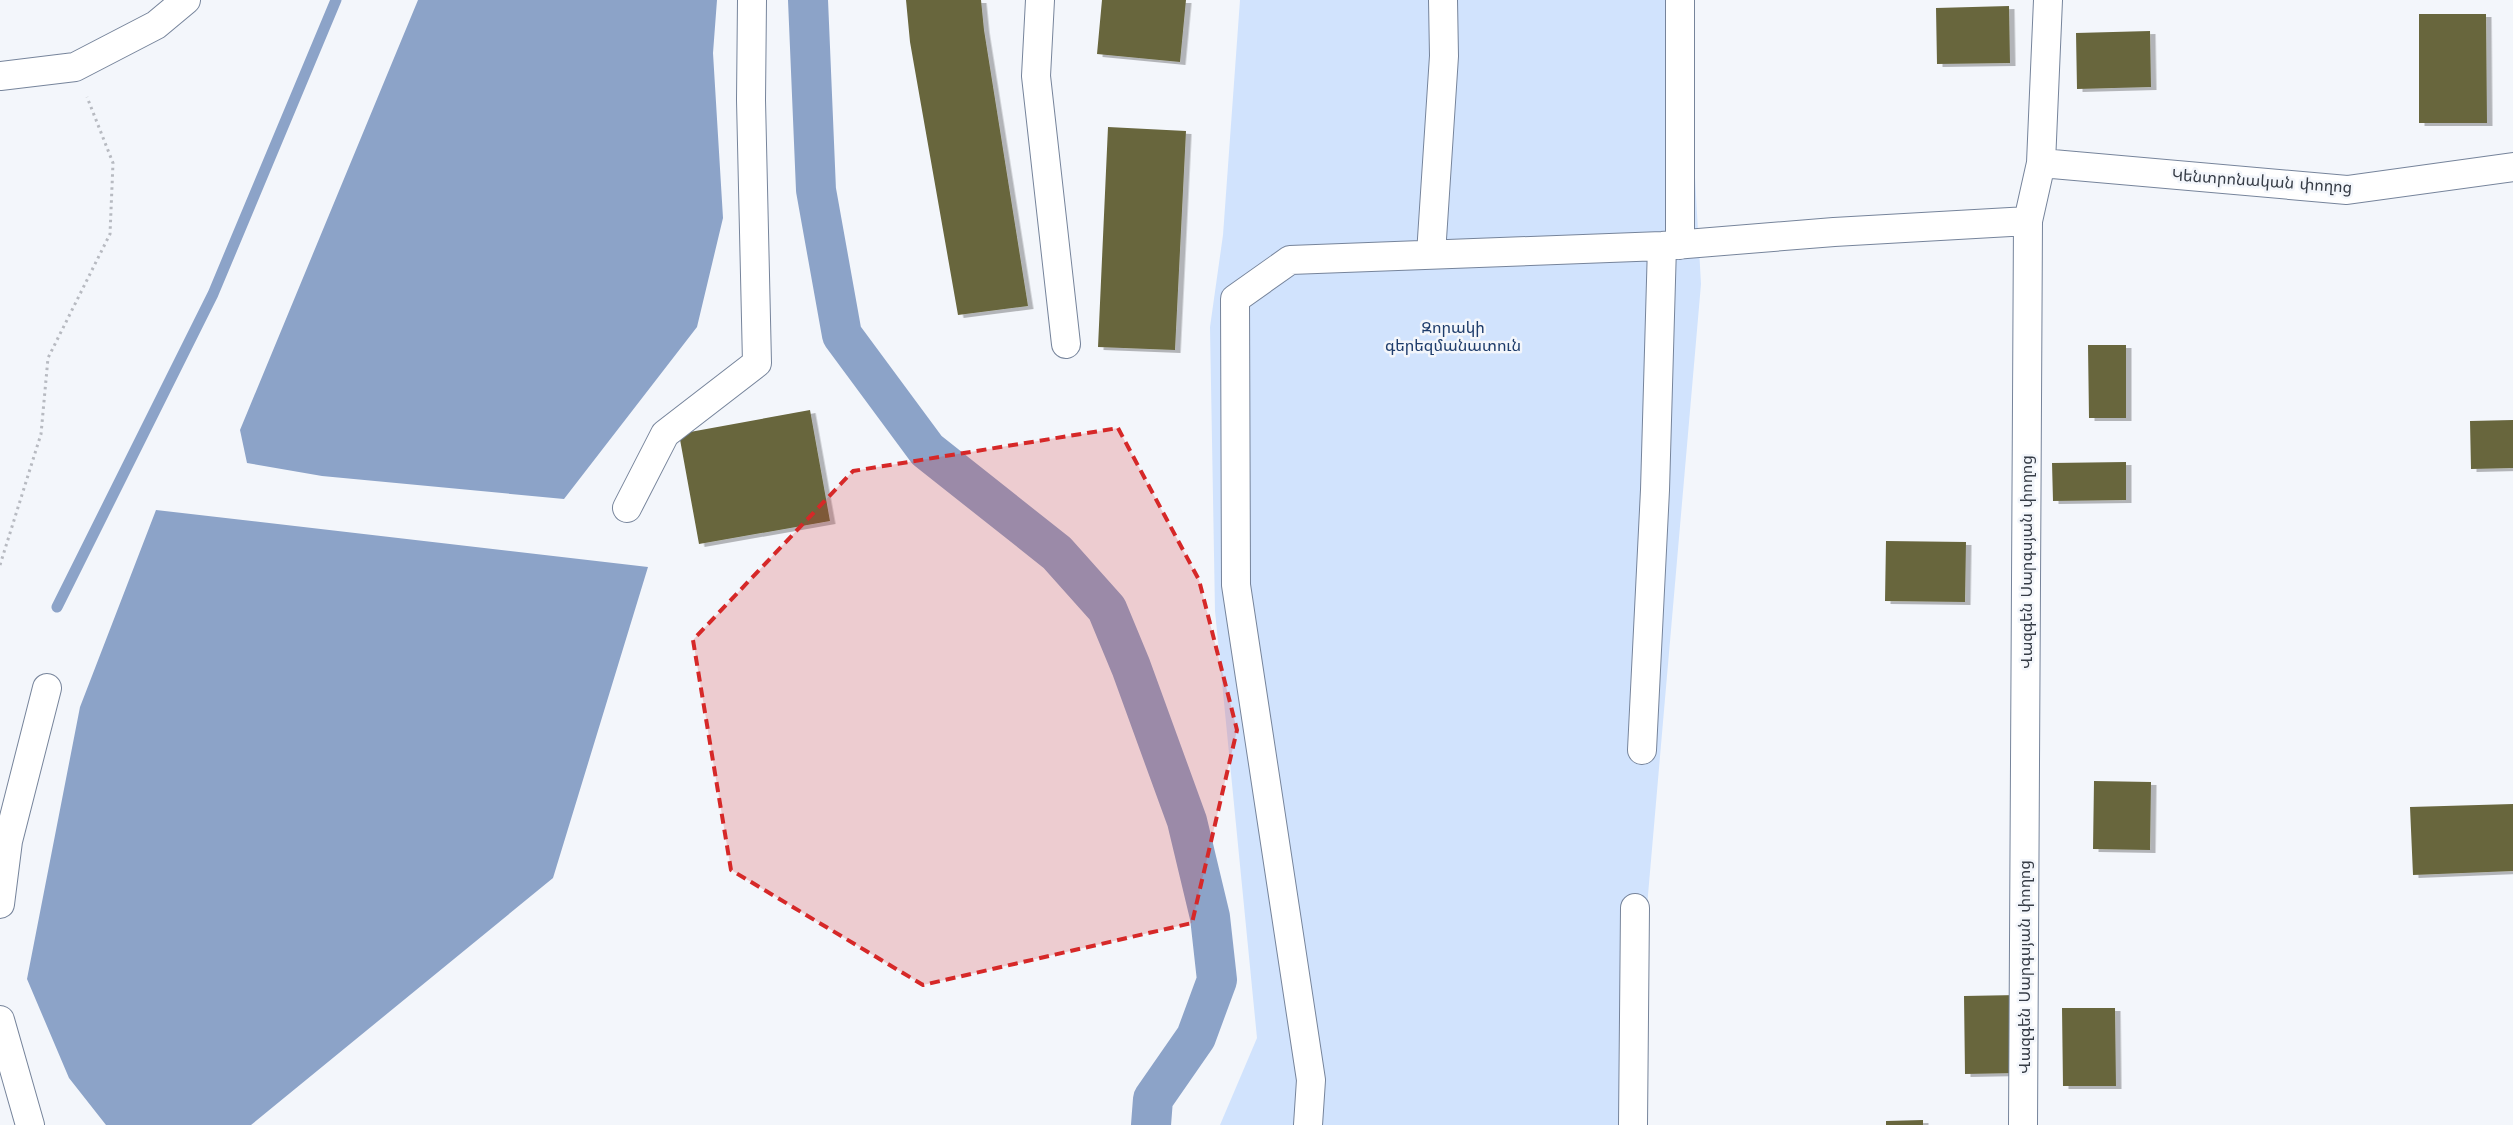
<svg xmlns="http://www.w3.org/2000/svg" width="2513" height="1125" font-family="'Work Sans','Noto Sans Armenian',sans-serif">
<defs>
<filter id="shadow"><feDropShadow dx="5.5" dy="3" stdDeviation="0" flood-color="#0004"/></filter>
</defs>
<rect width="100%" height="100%" fill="#f3f6fb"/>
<path fill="#d1e3fd" d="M1240,0h445l16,284 -72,830 -4,11h-405l37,-87 -42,-427 -5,-284 13,-92z"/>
<path fill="#8ca3c8" d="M418,0h299l-4,53 10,165 -26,109 -133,172 -242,-23 -75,-13 -7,-33z
M156,510l492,57 -95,311 -302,247h-145l-37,-47 -42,-99 53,-272z"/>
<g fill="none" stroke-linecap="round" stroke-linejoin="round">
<path stroke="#8ca3c8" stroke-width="11" d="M57,607l156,-313 123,-294"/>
<path stroke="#8ca3c8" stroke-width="40" d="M808,0l8,190 26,145 85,115 130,103 50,56 24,58 56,154 23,96 7,63 -21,57 -43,62 -2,26"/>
</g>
<path fill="#68663e" filter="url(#shadow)" d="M906,0h75l3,30 44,276 -70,9 -48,-273z
M1102,0h84l-6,62 -83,-8z
M2009,6l1,57 -73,1 -1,-56z
M2419,14h67l1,109h-68z
M2150,31l1,56 -74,2 -1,-56z
M1108,127l78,4 -11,219 -77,-3z
M2088,345h38v73h-37z
M810,410l20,111 -131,23 -20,-110z
M2513,420v48l-42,1 -1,-48z
M2126,462v38l-73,1 -1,-38z
M1886,541l80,1 -1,60 -80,-1z
M2094,781l57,1 -1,68 -57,-1z
M2513,804v67l-100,4 -3,-68z
M2018,995v78l-53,1 -1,-78z
M2062,1008h53l1,78h-53z
M1923,1120v5h-37v-4z"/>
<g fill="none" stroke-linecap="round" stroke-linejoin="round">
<g stroke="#76849b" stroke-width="30">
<path id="minor" d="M1040,0l-4,76 30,268
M0,76l75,-9 81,-42 30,-25
M2041,163l306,27 166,-23
M1680,245v-245
M1431,254l13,-198 -1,-56
M627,508l38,-74 92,-71 -6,-263 1,-100
M1642,750l13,-260 7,-244
M0,904l8,-63 39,-153
M0,1020l30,105
M1308,1125l3,-45 -75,-495 -1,-286 55,-39 372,-14 172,-14 194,-11
M1633,1125l2,-217
M2023,1125l5,-904 13,-58 7,-163"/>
</g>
<path stroke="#b7bac1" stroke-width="3" stroke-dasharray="2.5 4" stroke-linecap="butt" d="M0,565l41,-131 7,-76 62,-124 3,-71 -26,-66"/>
<use href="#minor" stroke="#fff" stroke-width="28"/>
</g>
<path fill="#d62828" fill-opacity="0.2" stroke="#d62828" stroke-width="4" stroke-dasharray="10 6" stroke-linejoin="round" d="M1118,428l81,152 38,150 -45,193 -269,62 -192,-115 -38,-230 160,-169z"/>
<g text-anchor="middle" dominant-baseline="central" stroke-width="5" stroke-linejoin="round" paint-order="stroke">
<g font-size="16" fill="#363c46" stroke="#f3f6fb">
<text transform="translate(2262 181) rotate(4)">Կենտրոնական փողոց</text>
<text transform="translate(2026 562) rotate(-90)">Վազգեն Սարգսյան փողոց</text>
<text transform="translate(2024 967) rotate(-90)">Վազգեն Սարգսյան փողոց</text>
</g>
<g font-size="16" fill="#1e3c6b" stroke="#f3f6fb">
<text x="1453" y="327">Զորակի<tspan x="1453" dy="18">գերեզմանատուն</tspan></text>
</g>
</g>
</svg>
